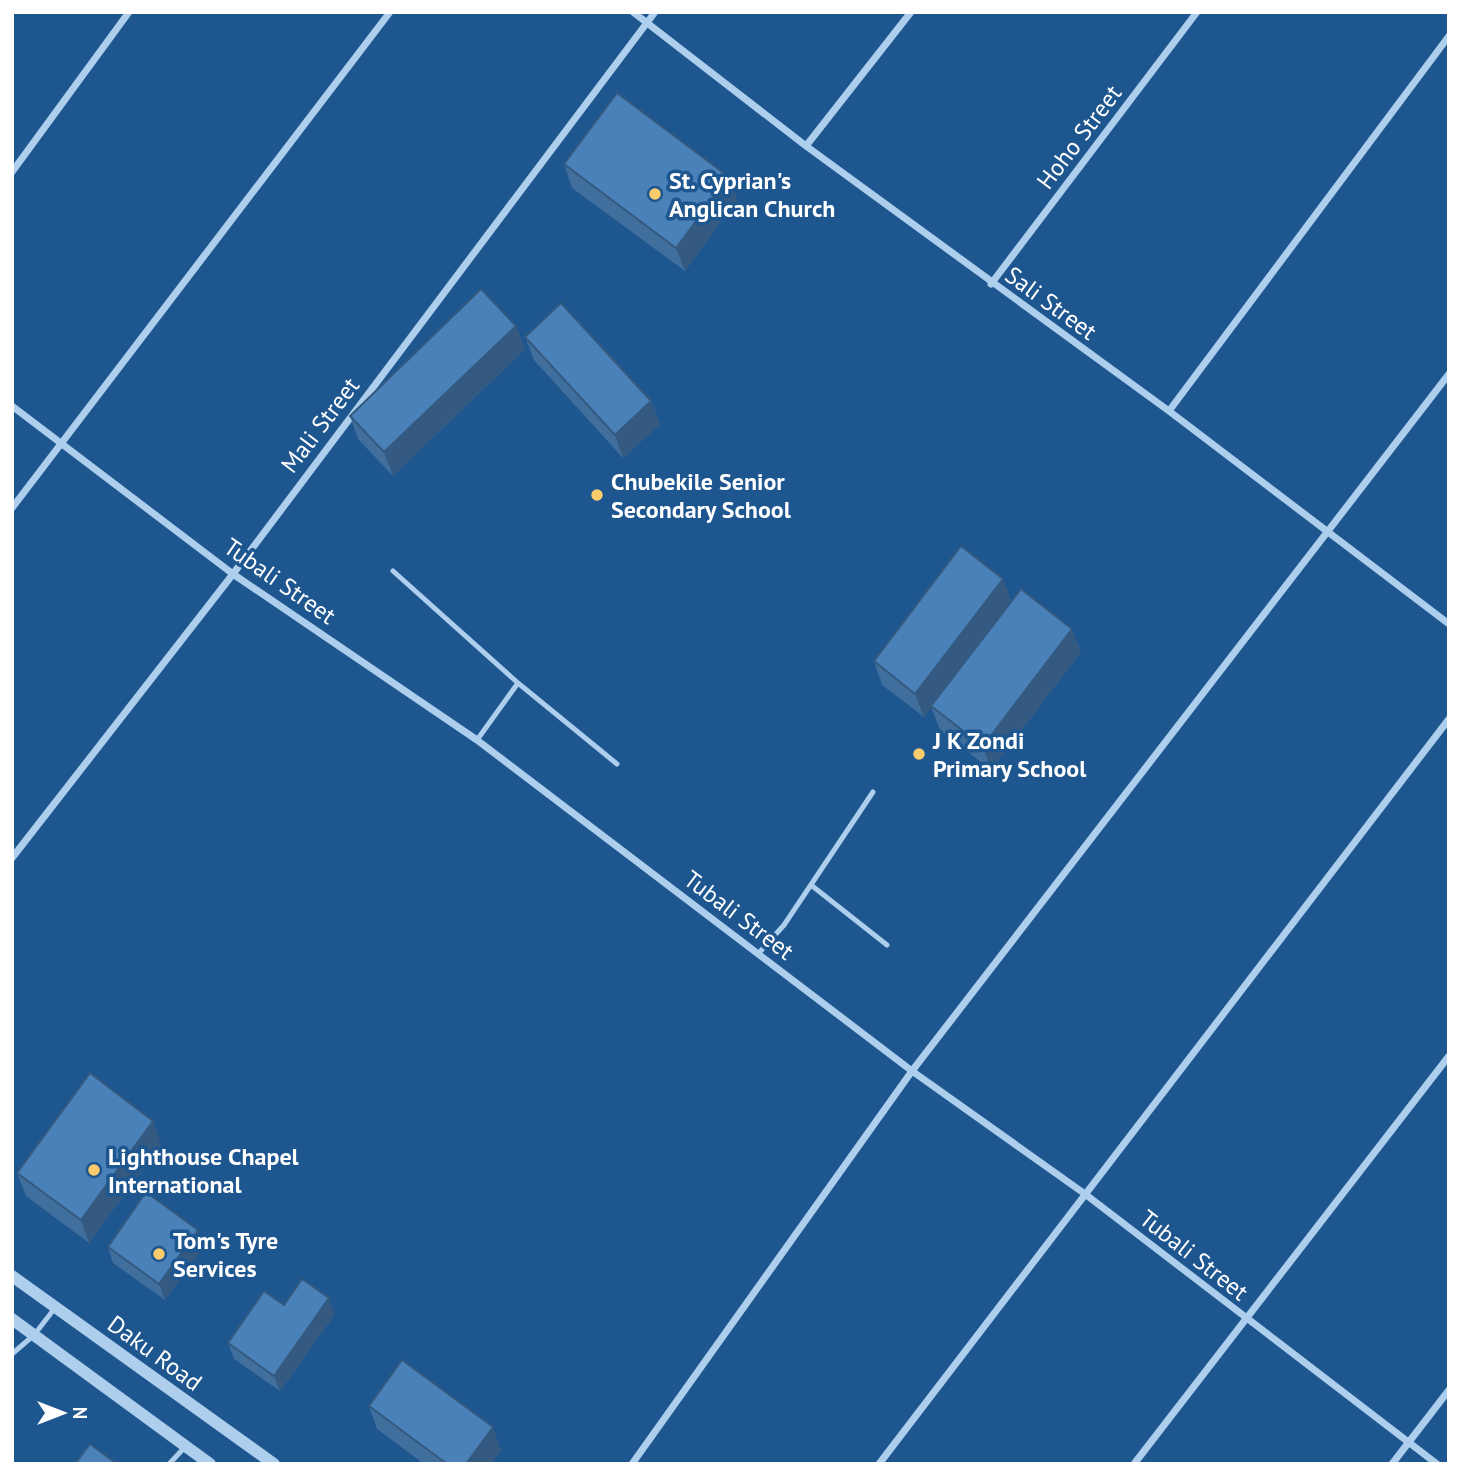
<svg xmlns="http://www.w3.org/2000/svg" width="1461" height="1476" font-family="'PT Sans',sans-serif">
<rect width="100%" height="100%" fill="#1e568f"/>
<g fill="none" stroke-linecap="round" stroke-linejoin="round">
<path stroke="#adceed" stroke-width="5" d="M393,571l125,112 99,81
M477,740l41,-57
M811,885l76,60
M758,954l26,-29 89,-133
M12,1354l22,-19 21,-27
M169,1464l17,-18"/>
<path stroke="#adceed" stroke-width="7" d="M633,12l173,134 363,265 280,213
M806,146l105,-134
M12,172l117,-160
M991,284l206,-272
M12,406l221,168 244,166 435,331 173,123 352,270
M1169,411l280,-375
M12,508l378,-496
M12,858l221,-284 422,-562
M632,1464l280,-393 537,-697
M879,1464l570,-745
M1134,1464l315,-408
M1392,1464l57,-74"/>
<path stroke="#adceed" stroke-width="12" d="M12,1276l262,188
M12,1319l198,145"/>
</g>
<path fill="#406f9e" d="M564,164l165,13 8,23 -52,71 -113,-83z
M525,337l126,64 9,23 -37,34 -89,-98z
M525,349l-132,127 -35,-37 -8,-23z
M1011,601l61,28 9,23 -90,118 -51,-40 -9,-23 -7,10 -42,-32 -8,-24z
M161,1144l-72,99 -63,-47 -9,-23z
M204,1246l-39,54 -52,-37 -5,-16z
M284,1305l51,9 -55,77 -46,-32 -6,-16z
M369,1406l132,44 -10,14h-67l-47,-35z"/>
<path fill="#345a81" d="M729,177l8,23 -52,71 -9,-23z
M516,326l9,23 -132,127 -9,-24z
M651,401l9,23 -37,34 -8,-23z
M1003,579l9,23 -88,115 -9,-23z
M1072,629l9,23 -90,118 -8,-24z
M153,1121l8,23 -72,99 -8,-23z
M198,1230l6,16 -39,54 -6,-16z
M329,1298l6,16 -55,77 -6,-15z
M493,1427l8,23 -10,14h-25z"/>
<path fill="#4a81b8" stroke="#345a81" stroke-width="2" d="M617,93l112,84 -53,71 -112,-84z
M481,289l35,37 -132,126 -34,-36z
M561,303l90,98 -36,34 -90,-98z
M961,546l42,33 -88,115 -41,-33z
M1021,589l51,40 -89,117 -52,-40z
M90,1073l63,48 -72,99 -64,-47z
M146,1192l52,38 -39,54 -51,-37z
M302,1279l27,19 -55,78 -46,-33 36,-52 20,14z
M402,1360l91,67 -27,37h-19l-78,-58z
M90,1444l27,20h-42z"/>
<g fill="#fccb6c" stroke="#1e568f" stroke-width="2.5">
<circle cx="655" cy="194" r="7"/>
<circle cx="597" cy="495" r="7"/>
<circle cx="919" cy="754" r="7"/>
<circle cx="94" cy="1170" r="7"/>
<circle cx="159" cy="1254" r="7"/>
</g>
<g text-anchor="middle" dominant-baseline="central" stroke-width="7" stroke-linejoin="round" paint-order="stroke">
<g font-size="24" fill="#fff" stroke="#1e568f">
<text transform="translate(1079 137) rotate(-53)">Hoho Street</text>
<text transform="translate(1051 303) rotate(36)">Sali Street</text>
<text transform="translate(320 425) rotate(-53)">Mali Street</text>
<text transform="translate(280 581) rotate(35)">Tubali Street</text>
<text transform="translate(739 915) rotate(37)">Tubali Street</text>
<text transform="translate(1194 1255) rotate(38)">Tubali Street</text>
<text transform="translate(155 1353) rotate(36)">Daku Road</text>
</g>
<g font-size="24" font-weight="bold" fill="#fff" stroke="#1e568f" text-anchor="start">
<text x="669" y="180">St. Cyprian's<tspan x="669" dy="28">Anglican Church</tspan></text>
<text x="611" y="481">Chubekile Senior<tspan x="611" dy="28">Secondary School</tspan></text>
<text x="933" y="740">J K Zondi<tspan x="933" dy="28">Primary School</tspan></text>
<text x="108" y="1156">Lighthouse Chapel<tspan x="108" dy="28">International</tspan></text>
<text x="173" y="1240">Tom's Tyre<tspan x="173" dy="28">Services</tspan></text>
</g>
</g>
<rect width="1461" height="1476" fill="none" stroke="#ffffff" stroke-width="28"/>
<g transform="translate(63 1413) rotate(90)" stroke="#1e568f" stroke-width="5" paint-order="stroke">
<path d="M0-5L12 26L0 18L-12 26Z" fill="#ffffff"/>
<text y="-10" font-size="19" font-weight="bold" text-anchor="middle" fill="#ffffff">N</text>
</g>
</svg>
